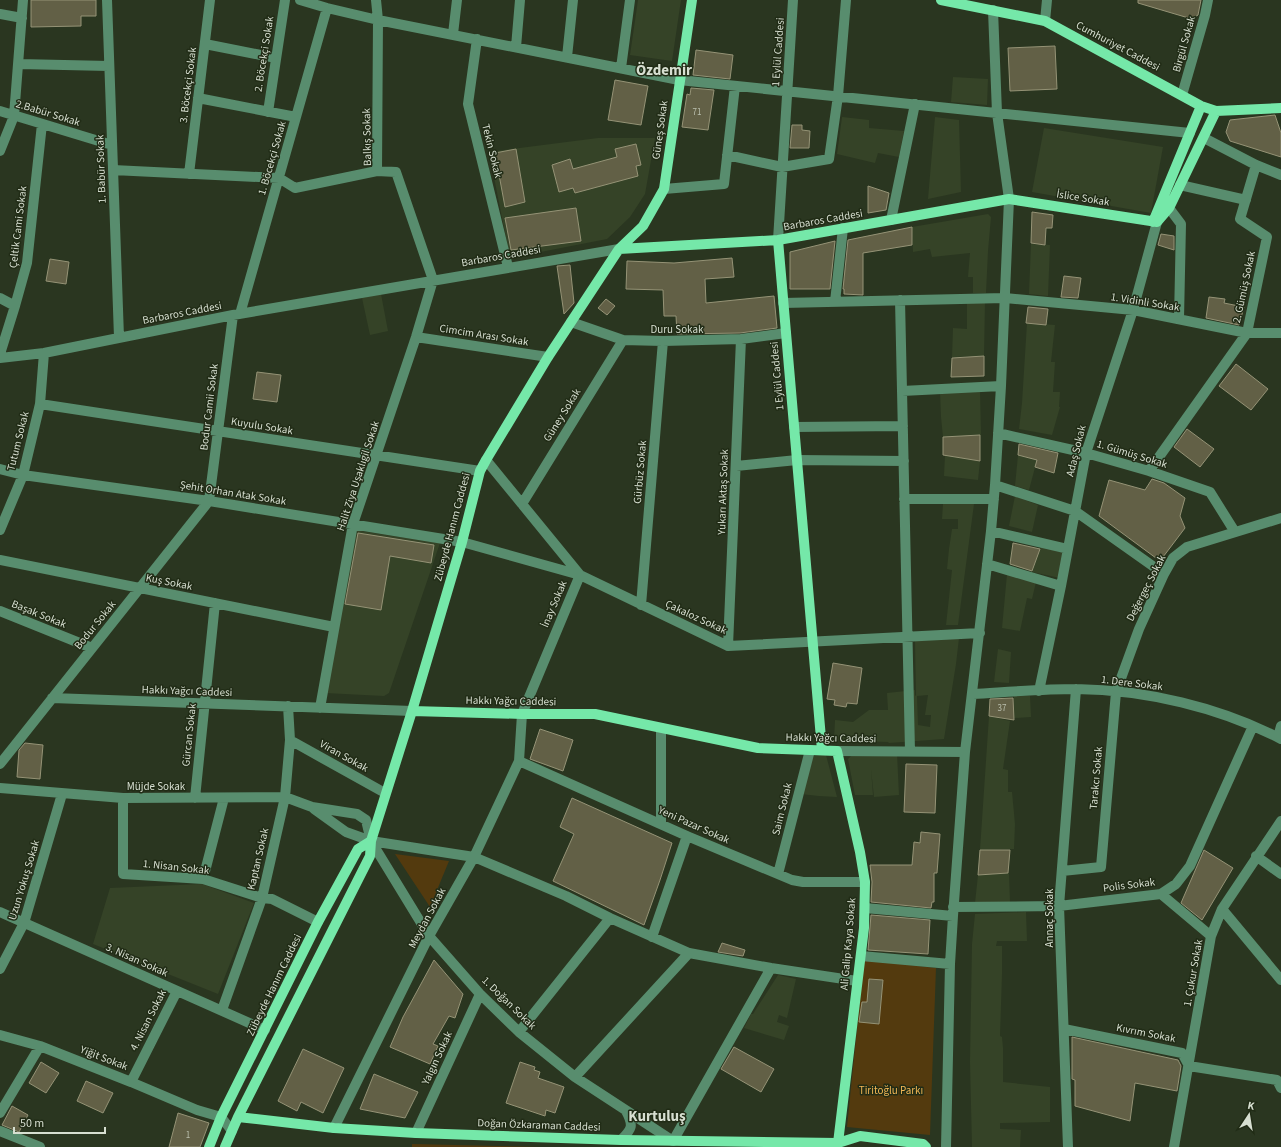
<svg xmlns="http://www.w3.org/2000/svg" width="1281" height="1147" font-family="'Source Sans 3',sans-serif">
<rect width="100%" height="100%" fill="#2a3620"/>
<path fill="#354327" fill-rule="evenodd" d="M638,0h43l-9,61 -42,-6z
M953,77l35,2 -1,26 -36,-3z
M842,117l27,3v8l35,3 -5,26 -21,-4 -3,10 -38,-9z
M935,117l24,3 2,72 -33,7z
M1044,128l119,19 -12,66 -119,-21z
M598,138h57l-10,56 -15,23 -23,22 -97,19 -21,-106z
M988,214l3,3 -3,34 -2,42h-13v-16h-5l2,-24 -38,4 -2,-8 -17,3 -1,-25z
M1031,244l19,1 -2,51 -19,-2z
M381,294l7,37 -18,4 -8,-37z
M967,302h18l-1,54 -32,1 1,-29 14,1z
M1027,323l28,2 -4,37h4l-2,30h7l-1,15h1l-8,28 -33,-6 3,-26z
M980,390l1,45 -38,2 -2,-20 -1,-26z
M945,455l35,6 -2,19 -34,-4z
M1018,455l19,5 -8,30 -14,-4z
M1015,496l23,9 -6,27 -23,-6z
M943,504h31l-16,121h-12l6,-55 -5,-1 2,-20 3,-20h6v-10h-16z
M354,530l86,13 -51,150 -5,3 -59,-3z
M1041,546l24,6 -5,26 -28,-6z
M1007,574l29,8 -4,17 -5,-1 -7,33 -18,-3z
M959,638l-3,26h-9h9l-12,75 -55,4 -1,-1 -54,-2 1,-20 18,2 16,-12h19l-1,-17 28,-3v5l1,1 -1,-55zM928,695l-3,20h6l-1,12 -12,-2 -1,-29z
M998,649l13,3 -2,31 -15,-1z
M1014,696h16l1,21 -17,1z
M989,716l21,5 -7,48 5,1v22h4l3,32 -1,25 -34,1z
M897,753l2,42 -25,2 -3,-28 2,26h-18l-7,-36 3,-3z
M826,755l11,42 -18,-1 -18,-2 10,-38z
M1009,873l1,29 -35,1 3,-28z
M202,884l52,19 -36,91 -125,-50 17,-56z
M1026,912l1,29h-30l-1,5h6v28l-2,62 2,1 1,11v34l47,5v35l-50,1v6l21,1 -1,17h-48l-2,-85 2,-118 3,-30z
M778,975l18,4 -9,39 -8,-3 -2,7 12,4 -5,14 -40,-12 7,-14h2z"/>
<path fill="#533a0e" d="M395,854l54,7 -19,46z
M864,960l72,8 -6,167 -83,-8z
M412,1144l129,3h-129z"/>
<path fill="#626046" stroke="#959376" d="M31,0h65v16h-15v10l-50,1z
M1138,0h63l-3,15 -6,4 -54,-16z
M1055,46l2,43 -47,2 -2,-43z
M696,50l37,5 -3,24 -37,-4z
M615,80l33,6 -7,39 -33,-5z
M691,88l23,2 -6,40 -26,-3 5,-33 3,1z
M1275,115l6,18v24l-51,-16 -4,-9 4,-12z
M792,125h10v5l8,1 -1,17h-19z
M636,144l5,21 -5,1 2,10 -63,17 -2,-5 -14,4 -7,-27 18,-6 3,10 44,-12 -2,-8z
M516,149l9,53 -20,5 -10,-54z
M868,186l21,7 -3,17 -18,3z
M576,208l5,33 -70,9 -6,-32z
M1032,212l21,3 -1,13h-6l-1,17 -14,-2z
M912,227v18l-49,8v42l-19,-1v-5h-1l5,-49z
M1161,234l13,2v14l-16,-5z
M835,241l-5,48h-40v-37z
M732,258l2,19 -29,2 1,24 68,-7 3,32 -37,5 -63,1 -1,-18h-12l-1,-26 -37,-1 1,-28 47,2z
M50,259l19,3 -3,22 -20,-3z
M570,265l4,38 -10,11 -7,-48z
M1064,276l17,2 -3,20 -17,-1z
M1209,297l16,2 -1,4 20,4 -5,18 -33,-7z
M606,299l9,7 -8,9 -9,-7z
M1028,307l20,2 -2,16 -20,-2z
M984,356v20l-33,1 1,-19z
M1236,364l32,25 -17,21 -32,-24z
M257,372l24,3 -4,27 -24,-3z
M1187,429l27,20 -14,18 -26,-20z
M980,435v26l-37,-6v-18z
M1019,444l39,9 -4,20 -19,-6 2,-7 -19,-5z
M1152,479l12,4 21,15 -5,18 5,12 -25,33 -61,-45 10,-36 36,10z
M358,533l76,12 -3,18 -41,-7 -9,54 -36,-6z
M1013,543l27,6 -8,22 -22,-7z
M833,663l29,5 -5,36 -10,-1 -1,4 -12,-2 1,-5 -8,-1z
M1013,698l1,22 -25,-4 1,-17z
M540,729l33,11 -10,31 -33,-12z
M25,743l18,2 -3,34 -23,-2 2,-27z
M906,764l31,1 -2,48 -31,-1z
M572,798l100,45 -12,37 -16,45 -91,-44 21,-47 -14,-7z
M921,832l19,2 -3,39h-3v29h-2l-1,6 -60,-6 1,-20 -2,-17h42l2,-23 6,1z
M980,850h30l-2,23 -30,2z
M1204,850l29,18 -31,52 -21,-17z
M871,915l59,5 -2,34 -60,-4z
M722,943l23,7 -2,6 -25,-4z
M434,960l29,34 -8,24 -6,-2 -16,28 5,2 -8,18 -40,-17 13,-30z
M869,979l14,1 -4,44 -20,-2 3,-20h5z
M1072,1037l106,23 3,6 -4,25 -42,-8 -5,38 -55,-15v-26l-3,-1z
M734,1047l40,22 -13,23 -40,-23z
M303,1049l41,19 -21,45 -22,-11 -4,9 -19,-10z
M41,1062l18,11 -13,20 -17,-10z
M520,1062l15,5 -1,3 6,2 -2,6 26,9 -9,26 -9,-3 -1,6 -39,-13z
M374,1074l44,18 -13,26 -45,-9z
M86,1081l27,12 -10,20 -26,-12z
M12,1106l16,9 -9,17 -17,-7z
M178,1113l31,10 -9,24h-31z"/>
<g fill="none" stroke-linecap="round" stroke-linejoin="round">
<path stroke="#588d6e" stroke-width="10" d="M107,0l12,337
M300,0l27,8 51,12 301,60 511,53
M0,14l22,4
M1045,21l2,-21
M453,34l4,-34
M477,39l-9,65 40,163
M205,44l71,14
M516,47l4,-47
M567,57l6,-57
M19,64l90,2
M621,68l9,-68
M1182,95l23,-80 3,-15
M198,98l98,19
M0,111l112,34
M268,112l17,-112
M1204,138l52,27 25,10
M0,151l14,-35 9,-116
M727,155l55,12 47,-8 9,-63 8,-96
M113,170l166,8 16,10 82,-17
M189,174l21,-174
M1180,185l66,15
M664,189l60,-5 11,-98
M1169,208l12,16 -2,95
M891,220l24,-116
M778,240l15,-240
M0,298l15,8
M900,300l10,451
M835,302l8,-74
M783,303l222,-5 128,12 114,23h34
M240,314l87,-306
M571,322l52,18 40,1 78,-2 45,-6
M416,337l132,20
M0,354l15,-48 12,-43 15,-139
M0,358l44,-5 189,-38 386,-66
M902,391l99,-5
M40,404l440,67
M794,427l109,-1
M998,433l88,20 63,18 61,21 25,40
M736,466l61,-6 107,1
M0,469l23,6 186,26 253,41 118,33 148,71 252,-13
M1149,471l98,-138 20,-96 -27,-18 16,-54
M995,485l80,26 89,63
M904,499h90
M522,504l101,-164
M0,530l23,-55 17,-71 4,-51
M991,531l77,18
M0,560l334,67
M987,564l74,22
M641,605l22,-264
M0,611l92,37
M728,646l13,-307
M1039,691l22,-105 25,-133 47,-143 24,-88
M973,694c34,-2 69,-5 103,-5 70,1 143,18 205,50
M52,698l360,13
M320,708l33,-184 63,-187 17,-57 -37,-108 -19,-1 1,-151 -2,-20
M1278,737l3,-11
M290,740l95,53
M837,751l128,1
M519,761l168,75 105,44 11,2h62
M0,764l209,-263 24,-186
M0,788l123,10 162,-1 27,10 45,7 9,6 5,21 58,95 51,58 39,38 56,45 98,64 98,-173
M123,798v76l80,5 59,19 10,1 46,23
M195,798l20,-195
M314,809l32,23 25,9 103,16 92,39 44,22 79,35 82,15 86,13
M661,823v-95
M1256,856l25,18
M1062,871l39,-4 15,-175 23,-63 25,-55 9,-16 14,-11 94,-29
M778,874l32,-124
M203,879l21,-81
M1161,894l50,42
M953,907l106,-1 102,-12 15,-10 14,-18 63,-140
M865,908l88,8
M1222,909l59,71
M0,912l265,118
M652,937l35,-101
M861,956l89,8
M0,969l24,-46 38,-129
M222,1010l40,-112 23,-101 5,-57 -2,-34
M1064,1029l118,24 7,13 88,14 4,8
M519,1032l91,-114
M0,1035l40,11 91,36 66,28 24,7 11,14
M575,1077l114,-124
M131,1082l46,-91
M0,1113l40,-67
M334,1128l95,-192 45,-79 45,-96 3,-47 58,-139 -94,-115
M0,1131l40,16
M416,1133l64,-139
M621,1140c11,-11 13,-14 5,-29
M946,1147l4,-183 3,-48 12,-164 26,-221 4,-46 6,-99 8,-187 -12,-86 -4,-103
M1068,1147l-9,-241 17,-217
M1174,1147l37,-211 11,-27 59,-88"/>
<path stroke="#75e8a9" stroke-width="10" d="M941,0l104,21 156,85 15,5 65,-3
M1153,222l48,-116
M778,240l44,510
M619,249l159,-9 231,-41 148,23 12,-14 47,-97
M412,711l110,3h73l163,34 79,3 23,101 5,30 -1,46 -26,215
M238,1117l96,11 82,5 205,7 217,3 22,-7 63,8 3,3
M209,1147l12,-30 97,-195 40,-73 13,-8 41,-130 50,-169 18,-71 6,-11 62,-103 71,-108 24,-23 21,-37 28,-189
M225,1147l13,-30 132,-261 1,-15"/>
</g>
<g text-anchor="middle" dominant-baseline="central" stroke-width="3" stroke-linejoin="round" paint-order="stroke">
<g font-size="9" fill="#babfae">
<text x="697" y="112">71</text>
<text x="1002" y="708">37</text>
<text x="188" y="1135">1</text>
</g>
<g font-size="11" fill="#d7dfd1" stroke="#212c16">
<text transform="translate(1184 44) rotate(-74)">Birgül Sokak</text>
<text transform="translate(1118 46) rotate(28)">Cumhuriyet Caddesi</text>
<text transform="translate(778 52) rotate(-86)">1 Eylül Caddesi</text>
<text transform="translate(264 54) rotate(-81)">2. Böcekçi Sokak</text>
<text transform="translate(188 85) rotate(-83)">3. Böcekçi Sokak</text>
<text transform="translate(48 113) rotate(17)">2.Babür Sokak</text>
<text transform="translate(660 130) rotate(-82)">Güneş Sokak</text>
<text transform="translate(367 137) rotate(-91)">Balkış Sokak</text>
<text transform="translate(492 151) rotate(76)">Tekin Sokak</text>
<text transform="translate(272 158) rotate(-74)">1. Böcekçi Sokak</text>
<text transform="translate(101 169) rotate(-92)">1. Babür Sokak</text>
<text transform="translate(1083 198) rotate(9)">İslice Sokak</text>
<text transform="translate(823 220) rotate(-10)">Barbaros Caddesi</text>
<text transform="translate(18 227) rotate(-83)">Çeltik Cami Sokak</text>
<text transform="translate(501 256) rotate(-10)">Barbaros Caddesi</text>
<text transform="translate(1244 287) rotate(-78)">2. Gümüş Sokak</text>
<text transform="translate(1145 302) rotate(9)">1. Vidinli Sokak</text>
<text transform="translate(182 313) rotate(-11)">Barbaros Caddesi</text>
<text x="677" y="329">Duru Sokak</text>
<text transform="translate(484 335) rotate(9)">Cimcim Arası Sokak</text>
<text transform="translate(777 376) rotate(-95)">1 Eylül Caddesi</text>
<text transform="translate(209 407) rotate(-83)">Bodur Camii Sokak</text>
<text transform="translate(562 415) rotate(-58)">Güney Sokak</text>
<text transform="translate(262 426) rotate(9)">Kuyulu Sokak</text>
<text transform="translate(18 441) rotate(-76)">Tutum Sokak</text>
<text transform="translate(1076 451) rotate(-76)">Adaş Sokak</text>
<text transform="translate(1132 454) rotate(17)">1. Gümüş Sokak</text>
<text transform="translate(640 472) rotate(-85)">Gürbüz Sokak</text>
<text transform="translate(358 476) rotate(-72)">Halit Ziya Uşaklıgil Sokak</text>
<text transform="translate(723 492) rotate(-88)">Yukarı Aktaş Sokak</text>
<text transform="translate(233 493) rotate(9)">Şehit Orhan Atak Sokak</text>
<text transform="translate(452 527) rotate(-75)">Zübeyde Hanım Caddesi</text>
<text transform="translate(169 582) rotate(11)">Kuş Sokak</text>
<text transform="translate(1146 588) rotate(-63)">Değergeç Sokak</text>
<text transform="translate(554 604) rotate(-67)">İnay Sokak</text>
<text transform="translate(39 614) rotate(22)">Başak Sokak</text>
<text transform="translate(696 617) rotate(25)">Çakaloz Sokak</text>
<text transform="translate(95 625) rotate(-51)">Bodur Sokak</text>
<text transform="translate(1132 683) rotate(7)">1. Dere Sokak</text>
<text transform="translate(187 691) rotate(2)">Hakkı Yağcı Caddesi</text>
<text transform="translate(511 701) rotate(1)">Hakkı Yağcı Caddesi</text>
<text transform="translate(189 735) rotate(-84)">Gürcan Sokak</text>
<text transform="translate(831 738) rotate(1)">Hakkı Yağcı Caddesi</text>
<text transform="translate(344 756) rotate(29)">Viran Sokak</text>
<text transform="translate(1096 778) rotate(-85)">Tarakcı Sokak</text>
<text x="156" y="786">Müjde Sokak</text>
<text transform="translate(782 809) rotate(-76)">Saim Sokak</text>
<text transform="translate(694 825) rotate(24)">Yeni Pazar Sokak</text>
<text transform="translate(258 859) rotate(-77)">Kaptan Sokak</text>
<text transform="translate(176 867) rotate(6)">1. Nisan Sokak</text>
<text transform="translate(24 880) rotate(-73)">Uzun Yokuş Sokak</text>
<text transform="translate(1129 885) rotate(-7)">Polis Sokak</text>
<text transform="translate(427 918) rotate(-62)">Meydan Sokak</text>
<text transform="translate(1049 918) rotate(-90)">Annaç Sokak</text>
<text transform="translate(848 944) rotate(-85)">Ali Galip Kaya Sokak</text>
<text transform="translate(137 960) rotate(24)">3. Nisan Sokak</text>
<text transform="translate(1193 973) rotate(-80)">1. Çukur Sokak</text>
<text transform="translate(274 985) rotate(-64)">Zübeyde Hanım Caddesi</text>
<text transform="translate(509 1003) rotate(44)">1. Doğan Sokak</text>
<text transform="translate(148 1020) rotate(-63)">4. Nisan Sokak</text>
<text transform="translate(1146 1033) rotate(11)">Kıvrım Sokak</text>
<text transform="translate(104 1058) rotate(21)">Yiğit Sokak</text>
<text transform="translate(437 1058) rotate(-65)">Yalgın Sokak</text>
<text transform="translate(539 1125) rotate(2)">Doğan Özkaraman Caddesi</text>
</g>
<g font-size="11" fill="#f3b755" stroke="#212c16">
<text x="891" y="1090">Tiritoğlu Parkı</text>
</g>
<g font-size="15" font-weight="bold" fill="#d7dfd1" stroke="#212c16">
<text x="664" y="70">Özdemir</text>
<text x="657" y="1116">Kurtuluş</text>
</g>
</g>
<g transform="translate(1249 1115) rotate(12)" stroke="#212c16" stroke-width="3" paint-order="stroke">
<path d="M0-3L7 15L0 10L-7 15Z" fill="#d7dfd1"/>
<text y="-6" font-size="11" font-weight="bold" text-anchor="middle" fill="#d7dfd1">K</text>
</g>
<path d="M14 1127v6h91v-6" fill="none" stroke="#d7dfd1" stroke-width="2"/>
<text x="20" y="1127" font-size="12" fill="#d7dfd1" stroke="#212c16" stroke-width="3" paint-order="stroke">50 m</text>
</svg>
